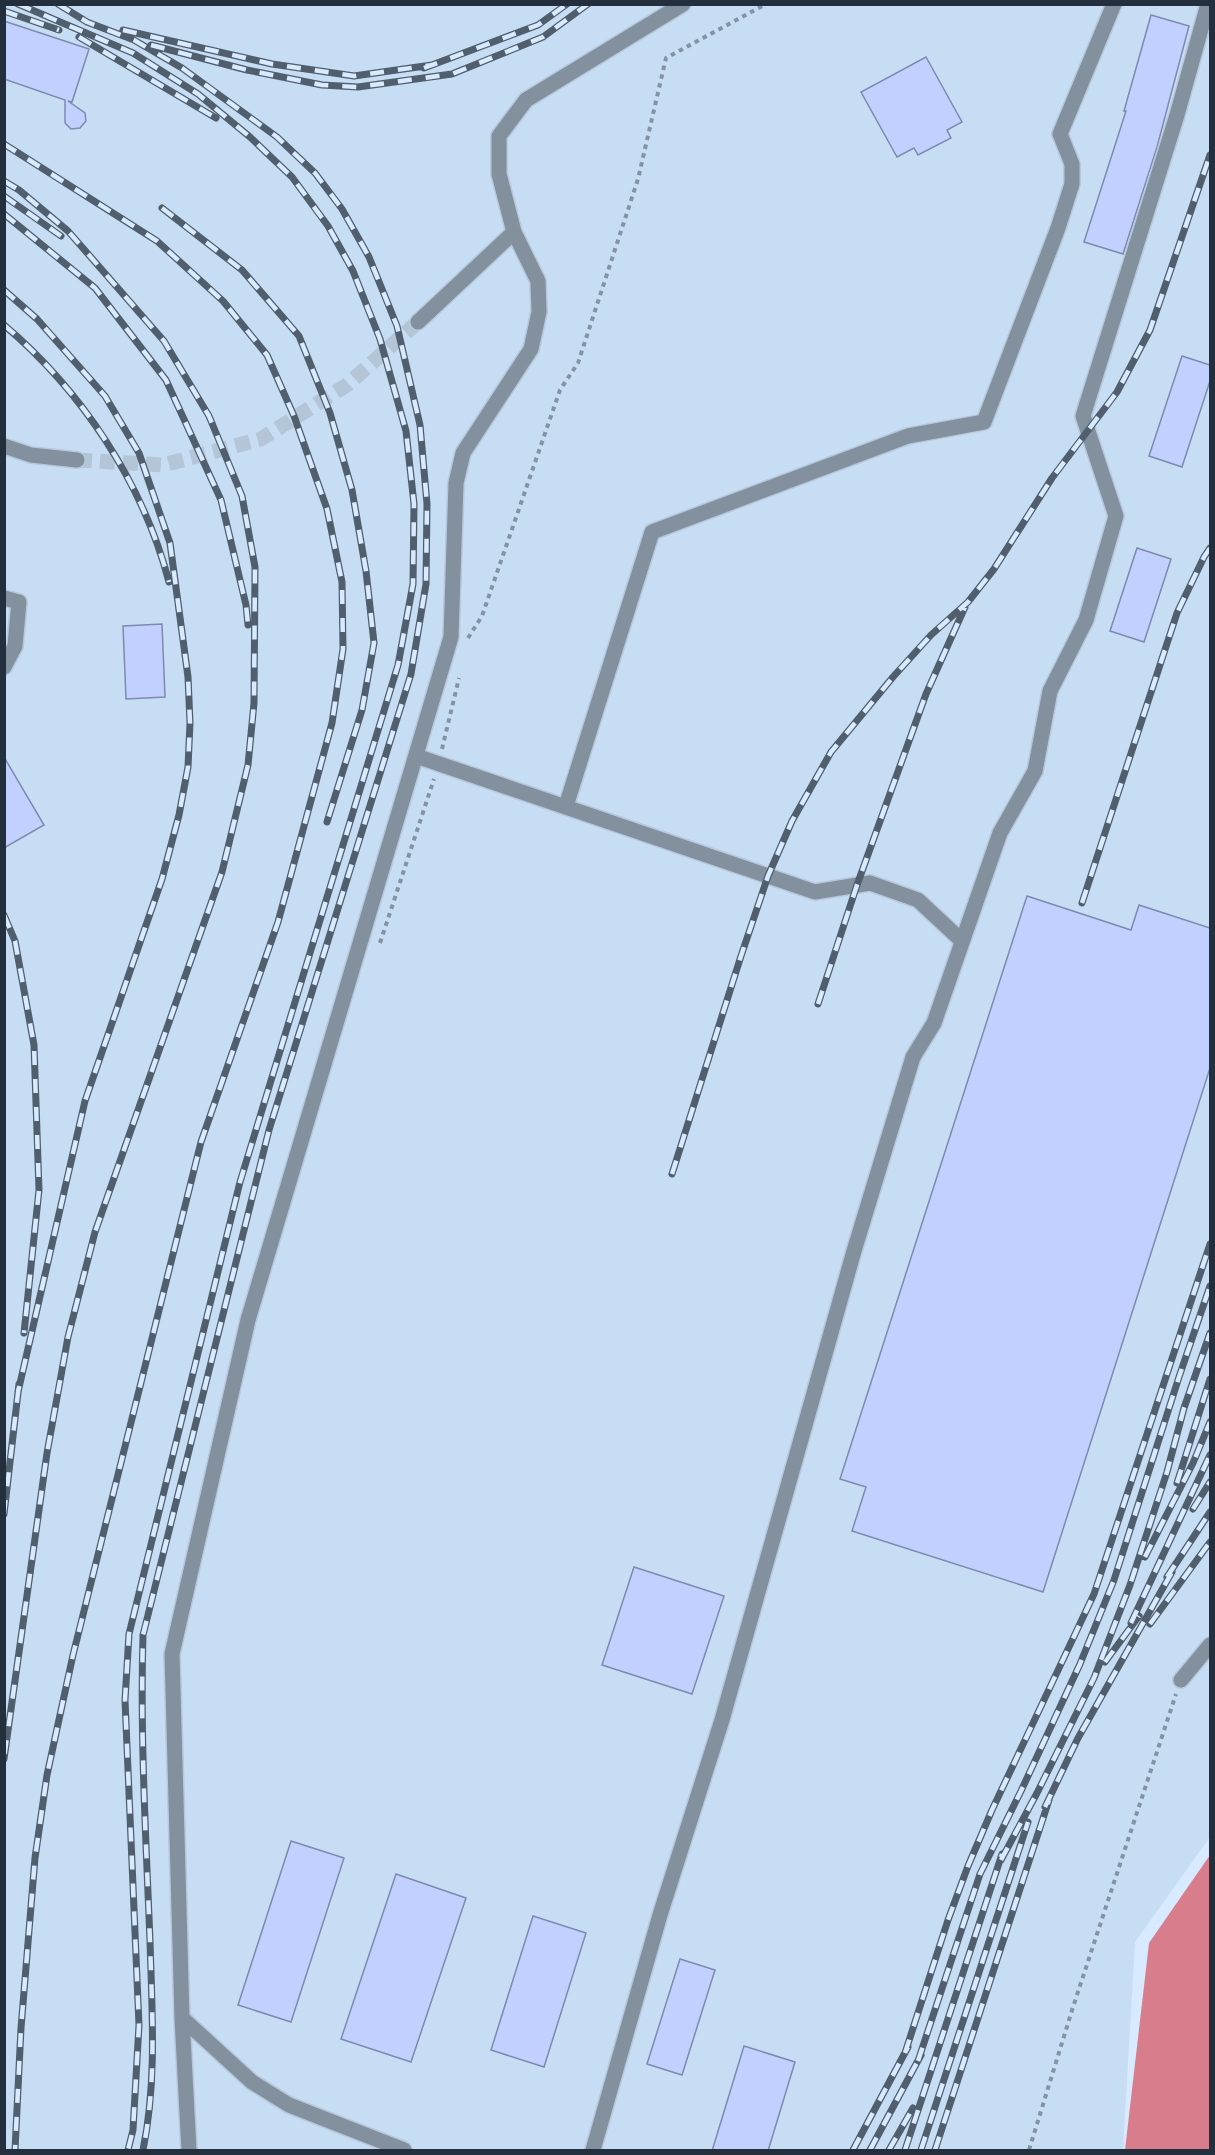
<svg xmlns="http://www.w3.org/2000/svg" width="1215" height="2155" font-family="Helvetica,sans-serif">
<rect width="100%" height="100%" fill="#d8eaff"/>
<path fill="#c7ddf4" d="M5,5h1205v1832l-75,105 -12,208h-1118z"/>
<path fill="#d77d8b" d="M1210,1855v295h-85l24,-207z"/>
<path fill="#c1d0fe" stroke="#7e89ae" stroke-width="1.5" d="M1151,15l38,11 -32,121 -34,107 -39,-12 42,-131h-2z
M4,21l85,28 -17,53 -4,-1 17,12 1,8 -6,7 -9,1 -6,-6v-23l-61,-21z
M926,57l36,65 -15,8 4,8 -33,17 -4,-7 -17,9 -36,-65z
M1182,356l28,9v16l-28,86 -33,-11z
M1137,548l34,11 -27,83 -34,-11z
M162,624l3,73 -39,2 -3,-73z
M4,757l40,68 -40,23z
M1027,896l104,34 8,-25 71,23v140l-167,524 -191,-61 14,-44 -26,-8z
M634,1567l90,29 -32,98 -90,-29z
M291,1841l53,17 -53,164 -53,-17z
M396,1874l70,24 -55,164 -70,-23z
M533,1916l53,17 -42,134 -53,-17z
M680,1959l35,11 -33,105 -35,-11z
M744,2046l51,16 -27,89h-56z"/>
<g fill="none" stroke-linecap="round" stroke-linejoin="round">
<path stroke="#b4c5d8" stroke-width="15" stroke-dasharray="15 8" stroke-linecap="butt" d="M77,460l86,5 98,-26 86,-54 71,-63"/>
<g stroke="#b7c8dc" stroke-width="18">
<path id="minor" d="M418,322l96,-90
M4,446l27,9 46,5
M4,598l15,4 -4,44 -11,21
M416,756l399,136 55,-9 48,17 44,41
M566,806l86,-274 256,-96 76,-14 74,-194 14,-44v-20l-12,-30 54,-130
M1181,1680l29,-35
M182,2018l70,64 37,23 115,45
M189,2150l-7,-132 -10,-364 76,-334 203,-683 5,-154 7,-30 68,-104 8,-37 -1,-31 -24,-49 -15,-58v-38l27,-36 157,-96
M593,2150l67,-235 62,-195 132,-469 59,-194 21,-34 66,-190 35,-62 15,-80 36,-71 30,-104 -33,-100 94,-301 31,-111"/>
</g>
<path stroke="#8493a4" stroke-width="4" stroke-dasharray="4.5 4.5" stroke-linecap="butt" d="M468,638l14,-22 78,-226 18,-27 60,-184 28,-121 100,-54
M442,749l17,-71
M380,943l54,-164
M1029,2150l44,-143 103,-313"/>
<use href="#minor" stroke="#83909e" stroke-width="15"/>
<g stroke="#505e6d" stroke-width="7">
<path id="rail" d="M18,4l115,49 65,41 52,43 42,40 36,49 25,45 27,68 26,92 8,73 -1,80 -15,81 -158,517 -111,452 -4,66 14,325 -6,105 -5,20
M58,4l29,18 47,18 48,28 95,69 38,36 27,36 27,48 28,69 23,99 7,79 -1,80 -15,90 -142,456 -126,505c-3,102 3,204 7,306 2,70 7,141 -7,209
M4,11l55,19
M123,30l149,34 82,12 78,-11
M79,37l137,81
M151,45l96,25 75,15 36,2 94,-13 91,-37 45,-33
M424,68l114,-43 29,-21
M4,144l153,97 66,60 44,54 27,61 33,93 15,73 1,67 -11,74 -54,199 -77,220 -128,513 -26,120 -12,83 -14,170 -6,122
M4,181l15,9 49,41 96,110 45,75 33,80 13,71 -1,136 -6,62 -26,107 -127,360 -27,105 -21,116 -43,306
M4,196l57,40
M162,208l80,62 57,66 31,77 22,77 14,81 8,72 -12,67 -35,112
M4,214l91,74 71,92 55,120 25,105 2,20
M4,290l33,29 68,77 34,57 31,90 18,134 2,46 -2,44 -9,48 -17,64 -77,222 -67,291
M4,325c78,66 139,158 165,257
M1082,903l95,-290 27,-56 6,-9
M4,915l11,26 19,104 5,145 -15,143
M818,1004l39,-119 69,-191 39,-87
M672,1174l69,-218 27,-80 24,-55 39,-69 62,-75 38,-42 37,-33 26,-33 58,-91 65,-86 33,-62 60,-175
M1177,1483l33,-104
M1193,1509l17,-27
M4,1514l15,-130
M1145,1557l48,-94 17,-41
M1167,1577l43,-65
M1131,1623l79,-168
M1150,1624l60,-82
M1105,1662l34,-46
M1045,1807l33,-69 94,-166
M1001,1860l36,-67 57,-115 36,-93 37,-113 17,-64 26,-75
M905,2053l43,-133 20,-54 24,-56 102,-216 116,-350
M918,2061l62,-187 41,-83 59,-127 34,-84 65,-203 31,-91
M853,2150l55,-103
M870,2150l51,-95
M889,2150l24,-42
M905,2150l97,-296
M921,2150l107,-328
M935,2150l114,-350"/>
</g>
<use href="#rail" stroke="#d8eaff" stroke-width="4.5" stroke-dasharray="14" stroke-linecap="butt"/>
</g>
<rect width="1215" height="2155" fill="none" stroke="#232f3c" stroke-width="12"/>
</svg>
